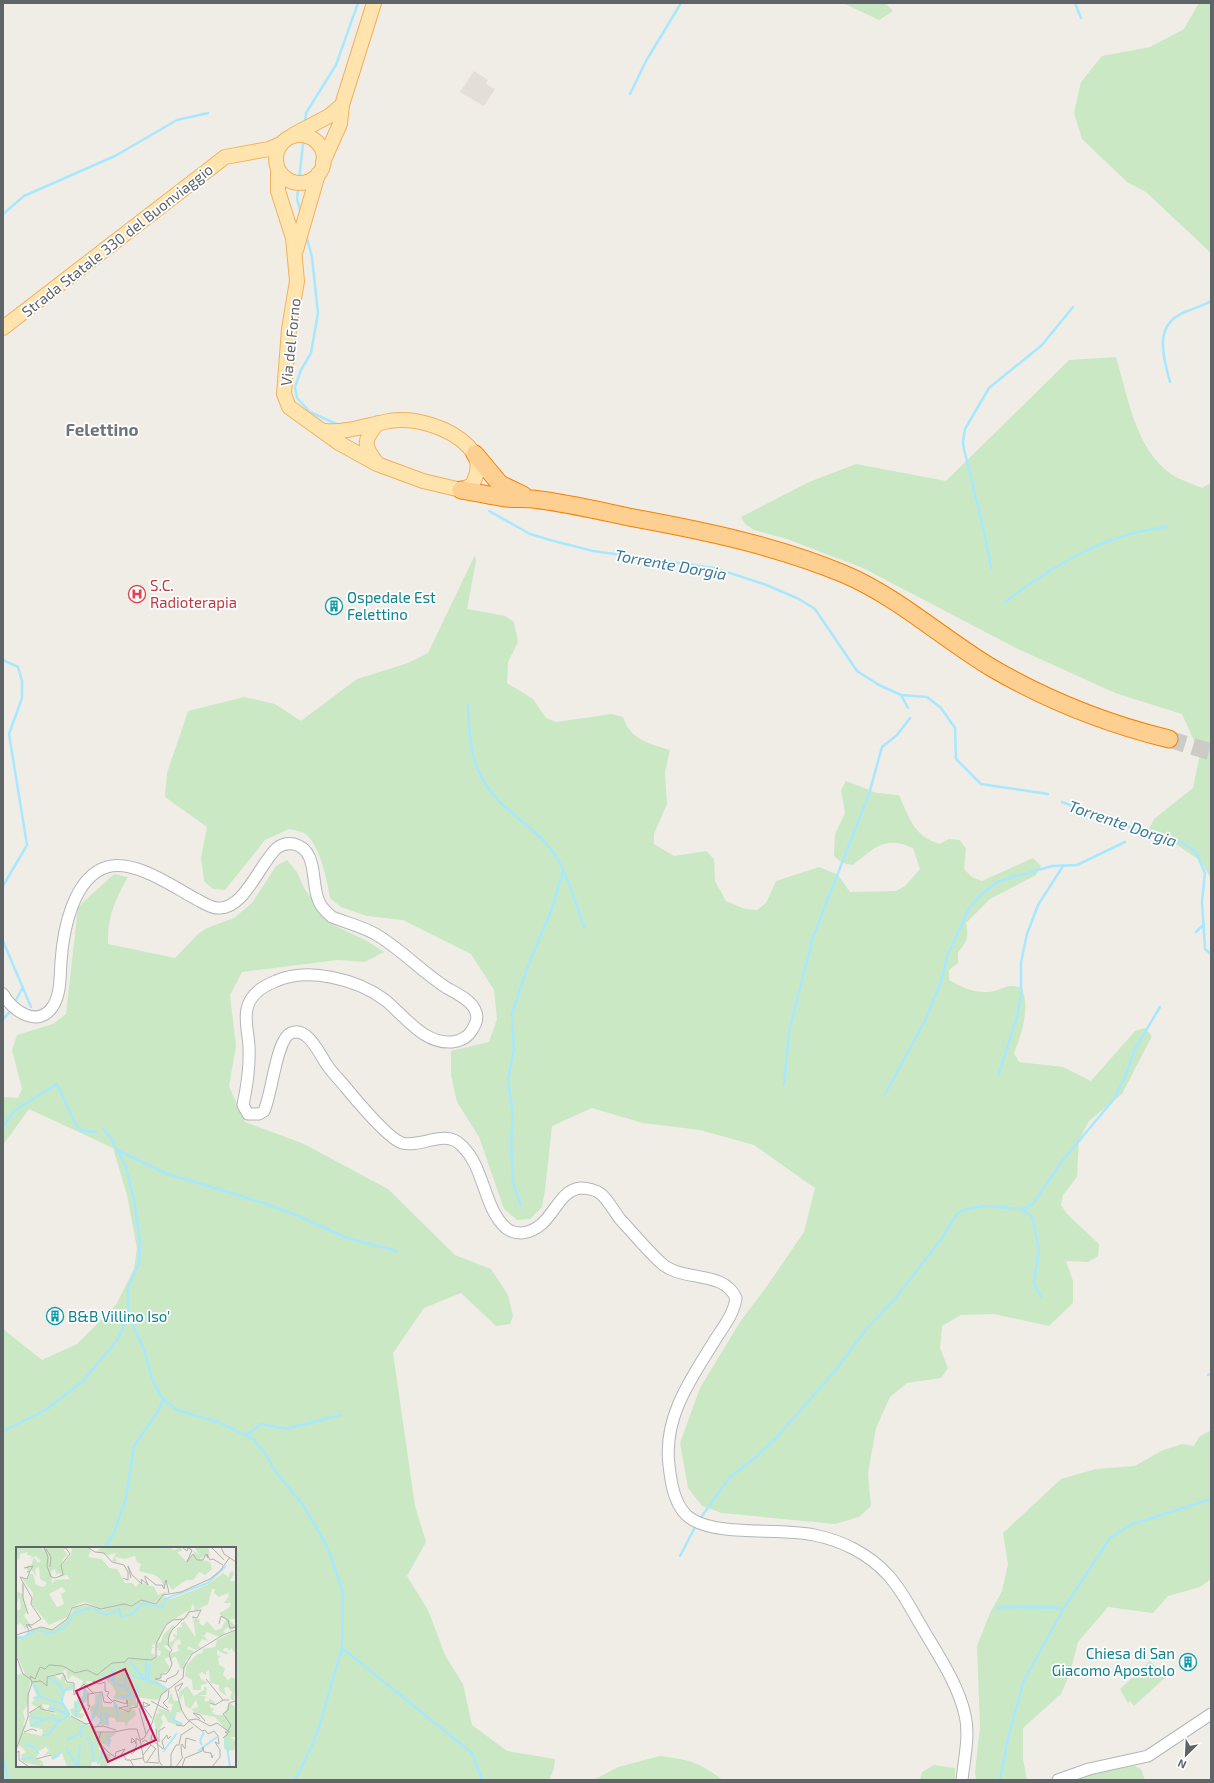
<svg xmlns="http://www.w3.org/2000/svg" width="1214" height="1783" font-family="'Exo 2',sans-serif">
<rect width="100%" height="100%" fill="#f0ede7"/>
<path fill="#e3ded8" d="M474,71l14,9 -2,4 9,5 -11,17 -24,-14z"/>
<path fill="#cae8c4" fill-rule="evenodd" d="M843,3h42l8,8 -14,9z
M1199,3h12v250l-65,-61 -19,-10 -45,-43 -8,-26 7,-31 21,-26 48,-9 34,-18z
M1116,357c12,40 19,91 55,117 9,6 22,10 31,14l9,-5v396l-10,-18 -27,-18 -26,-12 6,-12 39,-31 7,-34 -18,-40 -67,-21 -101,-46 -151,-79 -76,-29 -33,-9 -9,-6 -4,-7 68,-35 47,-18 90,17 123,-121z
M475,555l1,6 -9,48 38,7 9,6 4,20 -10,20 -1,21 26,16 13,19 10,4 56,-8 11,3c8,23 25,26 47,33l-5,22 2,32 -13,30v10l20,12 32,-5 8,8 1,22 11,20 19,8 12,1 9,-7 10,-22 43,-14 19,8 12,17 46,-1 9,-5 15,-17 -7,-21c-28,-13 -39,0 -60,17l-11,-2 -8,-7 1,-22 10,-21 -4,-23 5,-9 31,12 22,2c10,22 15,42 41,49l9,-5 11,1 6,9 -2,20 8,8 10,4 51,-23 8,8 -5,9 -46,24 -24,24c3,13 1,19 -8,29v11l-9,7v10c13,7 24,13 39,12 15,-1 17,-10 34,-4 8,21 0,45 -8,65l5,9 44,5 28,14 44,-50 10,-3 7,8 -30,58 -33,27 -10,19 -2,37 -14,18 -2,10 6,9 32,30 -1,12 -10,6 -22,-1 7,20v22l-24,23 -55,-12 -33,1 -19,11 -2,22 8,20 -7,10 -34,5 -17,14 -14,31 -8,45 3,33 -12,11 -24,7 -113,-11 -20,-7 -14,-18 -8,-45 20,-55 40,-66 27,-36 37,-54 11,-44 -61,-43 -54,-15 -57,-7 -51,-15 -40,18 -7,64 -3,17 -12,12 -13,1 -13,-11 -25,-72 -22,-35 -6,-27v-24l38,-9 8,-23 -3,-29 -23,-36 -68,-34 -36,-4 -26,-9 -11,-9c-3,-18 -10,-54 -26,-65 -4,-2 -11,-3 -15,-4l-24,11 -40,50 -12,-1 -9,-8 -3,-23 6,-31 -42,-30 2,-24 21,-62 56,-14 31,7 26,17 56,-42 51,-16 20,-10z
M287,860l10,12 7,16 25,35 38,18 17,11 -19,10 -27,-2 -96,12 -12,23 6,51 -7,40 16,36 59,22 84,45 67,66 36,14 17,26 5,21 -3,8 -14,2 -35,-33 -37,15 -31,45 22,153 11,36 -19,34 21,34 17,45 18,29 9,41 35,26 48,8 -1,10 -5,11h-546v-451l39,31 35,-16 39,-39 18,-36 3,-21 -10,-53 -14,-47 -84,-39 -26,36v-48l15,1 4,-9 -10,-39 5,-15 36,-11 13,-10 12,-107 36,-33 14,3c-13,22 -21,41 -20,67l67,14 23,-24 9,-6 27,-10 18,-15 24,-37zM17,1548h218v218h-218z
M1211,1430l-1,150 -10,7 -32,9 -15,17 -45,-6 -30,35 -8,31 -9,21 -38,34v31l4,21h-51l-1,-8 5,-45 -3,-81 13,-33 12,-22 6,-27 -5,-31 58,-54 35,-10 39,-3 26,-15 21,-7 12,2 5,-9z
M1150,1661l16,16 -32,29 -4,-5 -2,2 -8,-14z
M660,1756c31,4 38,6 63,24h-129l24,-13z
M934,1765l21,3v12h-35l2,-8z
M1135,1766l6,3 4,11h-71l30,-9z"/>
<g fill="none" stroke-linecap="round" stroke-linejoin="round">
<path stroke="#a8e8ff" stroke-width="2.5" d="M1075,3l6,15
M630,94l16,-33 35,-58
M305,124l1,-11 30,-48 22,-62
M301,213l-4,-14 7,-64
M3,214l21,-18 91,-40 62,-36 31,-7
M306,235l6,22 6,56 -7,40 -10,17 -6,17 2,11 13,14 31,14
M1170,382c-7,-27 -17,-57 15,-70 9,-4 18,-6 26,-11
M489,511l41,23 20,6 43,11 121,17 50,16 35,15 16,10 42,62 22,14 22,10 26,2 14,11 14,20 1,31 25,25 67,10
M991,568l-6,-32 -21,-87 -1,-7 2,-13 24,-41 53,-43 31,-38
M1005,602c47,-36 102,-69 162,-75
M3,660l15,7 4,14v17l-13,36 18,111 -24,41
M901,695l7,13
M468,704c1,42 4,73 37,103 19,17 38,29 52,51 12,21 19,46 27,69
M1062,802l81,30 40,11 13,9 9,21 -3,29 3,47 6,5
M1196,932l8,-8
M3,941l28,66
M16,1000l7,-13
M3,1019l7,-7
M999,1074l18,-57 4,-21v-34l6,-28 11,-29 25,-39
M784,1085l5,-53 24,-95 56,-143 13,-47 15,-12 13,-17
M885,1094l40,-73 17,-42 5,-23 23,-49 11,-12 16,-13 55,-16 25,-1 48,-23
M3,1127l11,-16 43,-27 18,39 7,8 14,1
M103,1129l8,9 15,29 9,38 5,39 -1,20 -11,23v28l15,32 11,37 9,15 14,11 44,13 32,16 12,14 11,19 27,33 25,43 15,44 -1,56 -23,79 -9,23 -15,30
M117,1150l48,23 99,30 30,11 53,24 50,13
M521,1206l-8,-24 -2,-39 2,-29 -5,-34 6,-31 -2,-35 16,-48 23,-55 12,-40
M1022,1209l10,8 7,32 -5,34 7,14
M1208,1375l3,-1
M3,1431l43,-21 38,-30 34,-41 10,-24
M246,1435l15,-11 25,5 55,-14
M702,1516l28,-39 25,-19 21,-20 59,-67 33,-44 27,-28 47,-61 15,-24 6,-4 21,-4 37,3 11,-4 31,-45 51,-61 11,-22 10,-28 25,-42
M105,1548l9,-15 12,-35 8,-52 25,-36 4,-11
M680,1556l14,-27
M997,1608l13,-1 53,1
M342,1648l130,105 10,27
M3,1758l5,22
M1000,1780l8,-42 16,-58 40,-72 46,-70 20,-13 81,-26"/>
<path stroke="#cccbc7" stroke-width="17" stroke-dasharray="17 8" stroke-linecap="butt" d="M1169,739l42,13"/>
<g stroke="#b2b6b9" stroke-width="13">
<path id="minor" d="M3,994c9,17 36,35 50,12 8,-12 7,-31 8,-44 2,-31 12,-85 46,-95 27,-8 65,19 89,32 6,3 14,9 22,9 26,2 42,-45 59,-60 5,-4 11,-5 17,-4 24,6 17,37 24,55 2,7 8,13 14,18 15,6 32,10 45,18 25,15 45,37 70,53 9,5 24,12 28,22 4,7 1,14 -3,20 -4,7 -12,11 -20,12 -29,2 -47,-26 -67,-42 -28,-21 -77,-33 -109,-19 -13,5 -26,13 -29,28 -3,12 2,27 2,39 1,19 -2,38 -6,57l5,9h11l5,-3c8,-16 12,-72 27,-78 17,-7 29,22 36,32 6,9 14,16 20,24 10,12 42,50 55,54 20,5 43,-15 60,3 23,22 21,61 44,82 5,4 11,5 16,5 31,-3 33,-43 59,-45 6,0 15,2 20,6 7,6 13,17 19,25 13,14 26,30 40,43 21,21 63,7 76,36 -2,16 -13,29 -21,42 -24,39 -52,77 -46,125 2,19 6,45 24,55 28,16 86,8 121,15 27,5 55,19 74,40 13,14 22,32 32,49 16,28 38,59 45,91 5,20 -1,45 -3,65
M1058,1780l31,-11 59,-13 63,-42"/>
</g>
<g stroke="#f2b05e" stroke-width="16">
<path id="major" d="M293,135l36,-19 13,-11
M276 159a24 24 0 1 1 48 0a24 24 0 1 1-48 0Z
M323,162l17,-38 2,-19 32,-102
M278,169v22l15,47 4,43 -8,48 -5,65 5,13 50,36 38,21 46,17 38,9 11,-5c8,-15 8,-26 -4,-39 -19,-19 -53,-29 -79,-25 -22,4 -42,12 -64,10
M296,250l22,-76
M3,328l222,-171 44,-8 12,-5
M377,463c-14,-17 -14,-23 1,-40"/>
</g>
<g stroke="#f78000" stroke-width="19">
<path id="highway" d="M475,454l25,30 23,11
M461,490c15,2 30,6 45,8 9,1 18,0 27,1 34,4 67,12 101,19 71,13 143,28 210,56 54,23 98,64 148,94 55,32 116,56 177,71"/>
</g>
<use href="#minor" stroke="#fff" stroke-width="11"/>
<use href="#major" stroke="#ffe4ad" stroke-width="14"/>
<use href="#highway" stroke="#fdcf91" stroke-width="17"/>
</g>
<defs>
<g id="hospital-ring" transform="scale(0.9)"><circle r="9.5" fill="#fff" stroke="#e0444e" stroke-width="1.5"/><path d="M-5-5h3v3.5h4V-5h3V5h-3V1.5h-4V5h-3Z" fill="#e0444e"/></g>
<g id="building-ring" transform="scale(0.9)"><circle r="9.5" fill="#fff" stroke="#0f9aa8" stroke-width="1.5"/><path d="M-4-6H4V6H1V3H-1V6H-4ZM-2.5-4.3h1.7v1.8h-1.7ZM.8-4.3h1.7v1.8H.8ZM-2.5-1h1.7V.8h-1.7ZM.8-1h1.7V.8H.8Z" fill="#0f9aa8"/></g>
</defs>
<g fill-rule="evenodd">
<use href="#hospital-ring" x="137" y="594"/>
<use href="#building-ring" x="334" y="606"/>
<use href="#building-ring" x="55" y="1316"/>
<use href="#building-ring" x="1188" y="1662"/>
</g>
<g text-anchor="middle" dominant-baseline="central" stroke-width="3.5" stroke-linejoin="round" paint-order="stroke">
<g font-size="15" fill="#5e6467" stroke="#fff">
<text transform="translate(117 240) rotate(-38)">Strada Statale 330 del Buonviaggio</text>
<text transform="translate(290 342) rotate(-84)">Via del Forno</text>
</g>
<g font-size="15" fill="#be3a42" stroke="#fff" text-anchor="start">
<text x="150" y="585">S.C.<tspan x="150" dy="17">Radioterapia</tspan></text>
</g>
<g font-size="15" fill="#0d838f" stroke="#fff" text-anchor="start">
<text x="347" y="597">Ospedale Est<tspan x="347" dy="17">Felettino</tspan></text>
<text x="68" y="1316">B&amp;B Villino Iso'</text>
<text x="1175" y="1653" text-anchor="end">Chiesa di San<tspan x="1175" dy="17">Giacomo Apostolo</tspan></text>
</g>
<g font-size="16" font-style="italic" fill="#3b7898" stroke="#fff">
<text transform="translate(671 564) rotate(10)">Torrente Dorgia</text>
<text transform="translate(1123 823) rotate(19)">Torrente Dorgia</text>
</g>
<g font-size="17" font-weight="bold" fill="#6f7679" stroke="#fff">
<text x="102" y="429">Felettino</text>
</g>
</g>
<g transform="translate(16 1547)">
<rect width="220" height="220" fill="#f0ede7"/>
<path d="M0,0h26v3l3,-3 21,1 -2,2 4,5 -4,3 -3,6v7l1,2 -1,-8 10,-10 1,-8h13l6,3 -3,7 14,2 7,9 8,1 8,14h7l4,4 3,-4 6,1 9,3 4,8 7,-3 2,1 -12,10 -15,-3 -7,5 -10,-1 -22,5 -15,-7 -6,1 -10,6 -3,8 -18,8 -17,-21 1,-11 -12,-16 6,3 3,-6h3l3,11 8,2 3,-4 -7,-4 -1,-13 -4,4 1,6 -5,-7 2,-2 -5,4 -2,-3 2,-3 3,1 3,-9 4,6 3,-2 -5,-5 -3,1 -2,3 1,-4 -5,-1 1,-3 -8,2 -1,6 -3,-2zM39,22l1,5 5,-1 -2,4 8,-2 3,4 -15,1 -3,4 -1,-13zM46,40l4,4 -5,3 3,10 -7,3 -8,-13zM86,0h67l5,3 7,-3 1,4 -5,1 10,10 7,-8 -1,-4 6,5 -4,-7 -12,-1h25l2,9 -2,-2 -9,5 11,3 2,7 -7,6 -6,-3 -6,8h-7l-14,10 -6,-10 -2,8 -3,-8 -6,-5 -16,-4 2,-7 -4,-2 -2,-6 -10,3 -10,-2 2,5 -5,-1 4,-8 -9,2 -10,-4zM216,23l2,4 -4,7h6v38h-7l7,8 -5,4 -3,-4 -5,4 2,2 -5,4 -13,-5 -3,4 4,5 -6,-2 -4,6 3,3 -5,2 -8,-4 -1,3 7,2 -9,11 2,1 -3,7 -4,-2 -4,-11 -4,1 -1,4 -2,-8 10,-3 -2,-6 4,-1 -1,-5 -5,2 -3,7 -4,-3 -5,1 8,6 -3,2 1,3 -5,2 5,7v5l-8,3v4l-6,1 13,10 -11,11 -21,-3v10l-4,-2 -3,6 -5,-2 5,-3 -1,-5 -15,-3 3,-5 -4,-8 -9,-8 -5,5 -12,-1 2,5 -4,-2 -5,6 4,-9 -11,-6 -4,5 -2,-11 -7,6 -5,-1 -8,4 1,4v-5l7,-2 6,5 3,-6 3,1 -1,8 8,1v6l-7,1 -4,11 9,15 25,11v5h21l-7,5 -3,7 -8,-2v7l12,5 -4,11 -7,1v-10l-3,6 -2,-2 -3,1 -1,5h-24l-5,-14 -10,6 -2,-5 -6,1 5,-5 -3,-3 -7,4 -3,8 6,2 2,6 -21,-5 -2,-7 5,-3 -8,-8 -2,6v-75l9,-2 -9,-19v-18l8,1 4,-6 13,-4 12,3 14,-11 7,-11 13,-3 15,5 21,-6 10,2 8,-6 15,5 6,-9 9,3 36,-14 16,-12 5,4zM196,42h3l-1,4 5,4 9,-4 1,3 -5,7h7l-2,5 -10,5 7,7 -5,9 -6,1 -8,-9 -4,5 -4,-3 1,-3 -7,-2 3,20 -11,-16 -4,1 1,4 -5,1v7l-4,-1 2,5 -7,5 3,-14 4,-3 -2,-2 -10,10 -2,7 -5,1v6l4,-2 -3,3 4,1 -1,5 -3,-1 -1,3 -3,1 3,-4 -5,-2 1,-5h3l-4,-2 8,-6 6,-15 24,-15 -4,9 3,-2 5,-14 2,8 13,-7zM14,132l7,18 -6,7 8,4 -9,5 -1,8 2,6 11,2 1,3 -1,4 -18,-4 -4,4 6,-10 -3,-1 2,-6 -2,-7 5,-8zM25,157l8,1v4l9,6 -15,-5 1,-2zM5,38l3,1 -1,12 4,12 -3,6 5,7 -4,1 2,4 -2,1 -5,-7 -1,3 -3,-1v-14h4l1,-5 -2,-8 -3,10v-16l7,3zM219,84v21h-2l-1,-4 -4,3v-3h-4l-1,3 5,1 -1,3 -10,-5v5l4,2 -3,1 1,7 6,3 -2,7 5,5 4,-3 4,3 -2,21 -4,-3 2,-6 -4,-5 -4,1 2,8 -7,-6v-5l-9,-2 -1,-13 -3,2v3l-4,-3 -3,2 2,5 7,4 -7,2v5h-8l-1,-10 -7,-4 1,-10 11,-12 5,-1 1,-4 12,-2 2,-7zM68,139l4,6v8l-7,5 2,3 -4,5 6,1 -4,5 -9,-4 -2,-6 4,-1v-6l9,-6zM171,139l7,10 10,-6v-4l3,2 -1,7h-7l8,2 -3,2 2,3 4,-2 -2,-2 7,4v3l-5,-3v6h4l-2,4 4,3h7l6,9 -5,-9 5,-12 7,4v30h-6l6,4 -1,9 -8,1 -3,-3v-11l4,-5 -13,-15 -20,-4 -4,-4 7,-2 -2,-7 -6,9 -5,-4 -2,-12 -3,8 -1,-9zM155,145l3,9h4v-3l4,10 -3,7v-3h-2l-2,8 7,3 -2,3 -12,-4 -4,-8 -3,4 2,4 -6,12 -3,-13 3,-8 2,1 -1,-6 13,4 2,-8 -5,-1zM85,146l2,14h10l2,-6 6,10 9,1 2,-3 3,2 1,4 -8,7 -1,5 -3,-5h-8l-1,-4 -4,-1 -7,4h4l1,3 -3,1 -7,-1 2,-6 -3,1 -1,-3 -5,3 -2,-12 5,-3v-9z" fill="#cae8c4" fill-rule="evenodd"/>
<path fill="none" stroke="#a8e8ff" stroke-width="2" d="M78,62l13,6 12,-6 2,8 11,-3 10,-10 21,3 2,-8 43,-16 18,-17M24,82l6,5 9,-2 11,-6 8,-13 18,-5M0,91l8,-1 11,-6M130,113v20M114,115l14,17M96,121l2,15 11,4M107,121l6,7 30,9 8,5M86,128l11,5M109,130v10l7,10M32,131l10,5 5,9M132,133l2,-16M17,135l7,15M102,150l13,-1M117,150l3,-1 2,-10M17,151l8,-1 21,7M98,154l4,15M124,158l7,12M32,162l5,-1 16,7M90,164l2,15M154,167l5,7 7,3M54,168l-8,-13 1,-10 10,-7M13,169l13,3M60,170v-12l9,-6 -1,-14M76,174l9,-27M14,179l18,-8 11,3M81,179l4,-4v-10M26,188h6l10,-13 11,-7M91,188l3,5 -2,7M70,190l6,8 2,17M66,191l-2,-8 5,-6M210,192l4,28M51,193l12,-6M10,197l8,3 5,7M186,198l-2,-4 4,-9M50,200l11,20M182,204l19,-14M147,205l14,-19M5,212l13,-1M36,212l6,-3 2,-5M82,217l6,-16M62,220l2,-22"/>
<path fill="none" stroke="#b2b2b0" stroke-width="1" d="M28,0l4,10 -1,9 4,11 4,1 8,-3 -2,-10 9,-11 -5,-7M71,0l8,5 9,1 8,9 12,3 4,7M166,0l5,4 1,-3 4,2 -5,12 6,-8 4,6h6l3,-6 2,4 -1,-4 3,6 3,-1 10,6M195,0l13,13M205,0l3,7 12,8M30,2l5,8 -1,10M8,21l9,-2 -3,5M11,25l3,-1 -3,8 -7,-2 12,21 -1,6 10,15 -9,6 -4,-1 4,4 -6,-4 3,7M107,31l5,2v-8M115,31l-3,-12 4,9 10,9 -1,-5 7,6 -3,-7v-2l11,9h6l2,4 2,-9 3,13M7,36v15l5,16M176,70l5,1 4,-8M167,73l6,-8 12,-2M203,77l2,-8 7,4 2,8 6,-1M0,88l25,-8 11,3 15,-11 5,-11 14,-4 15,5 23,-5 8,2 9,-6 15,4 7,-9 18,-3 29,-13 10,-8 10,-14M1,111l6,16 7,5M163,123l-3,5 -9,4 -1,3 -11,-3 6,-1v-4h5l3,-3 3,-7 -3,-10 3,-4 -4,-5 1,-9 3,-6 11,-11M190,132l17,21M77,134l6,3 6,-2v9l4,1 -2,4 5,5M16,135l9,-1 6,5v-9l16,-4 4,9 7,1v12l10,-11 10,10M159,140l7,24 5,8 15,12 3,-1 3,4 6,-3 4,5 1,8 -4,-2 5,8v7l-8,10M159,140l8,-4 -5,8M135,154l18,10M194,156l5,2 8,-5h6M23,159l2,3 13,3M128,160l-1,-5 7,3 -6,2M123,161l7,26M152,161l-5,-5 5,-5 1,-8M72,163l2,-5 -2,1v-12l14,-2 2,10 7,1 3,-3 12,4 1,-4 1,6 -9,2 10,4 2,-4 6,-1 1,-7 14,18M13,166l13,-8M55,169l15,8 5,-1 3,4 9,-1 13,4M184,172l-7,-6 7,2 5,6M173,173l8,-1 13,7 7,-3 11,8 3,-6 -8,-11 5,-4 1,-7 7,-2M160,178l8,1 6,-6M113,182h8l3,10M133,182l4,2 -2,8 12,10M140,182l2,18M8,185l8,-3 5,2M80,185h18l15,-3M85,185l-3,9 10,11 7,5 1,-5 9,-3 -4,6 3,1 2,4h4l4,7M207,191l5,-4 -3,-2h5M124,192l4,22M124,193l4,-2 7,-12 10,-31 22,-17 1,-11 8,-13 31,-19 13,-5M119,194l-4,2 1,-5 3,3 1,3v-6l4,3M126,195l3,-2 11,9M143,195v-11l6,-4M142,200l1,14 4,6M148,202l-2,-8 5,-6 1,4 3,-3M0,203l12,-33v-22l4,-12 -2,-7 5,3 5,-12 5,2 4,-4 14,1 12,7 12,-3 10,5 15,-12 13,-1 3,-4 23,2 5,-3v-13l10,-19 7,-5 10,-1M0,206l3,-2v9l9,6M115,207l3,-2 3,-8M127,208l8,-10M166,210l-1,-11 1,-2 3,5 1,-11 10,3M20,212l15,-4M115,213l12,-2M128,215l15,1M131,215l9,-14M155,220v-13l5,-9h3l2,-10 12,-8M160,220l7,-10M166,220l3,-9 17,-7 1,-4 1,5 7,1 1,5 1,-3"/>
<path fill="#c2185b" fill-opacity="0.15" stroke="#c2185b" stroke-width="2" d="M109,122l31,71 -48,22 -32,-71z"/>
<rect width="220" height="220" fill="none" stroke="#5e6467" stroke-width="2"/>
</g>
<rect width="1214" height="1783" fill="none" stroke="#5e6467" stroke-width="8"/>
<g transform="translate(1186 1755) rotate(204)" stroke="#ffffff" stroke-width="3" paint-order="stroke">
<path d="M0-3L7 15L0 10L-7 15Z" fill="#5e6467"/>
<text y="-6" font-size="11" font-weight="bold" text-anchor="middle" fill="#5e6467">N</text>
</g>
</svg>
